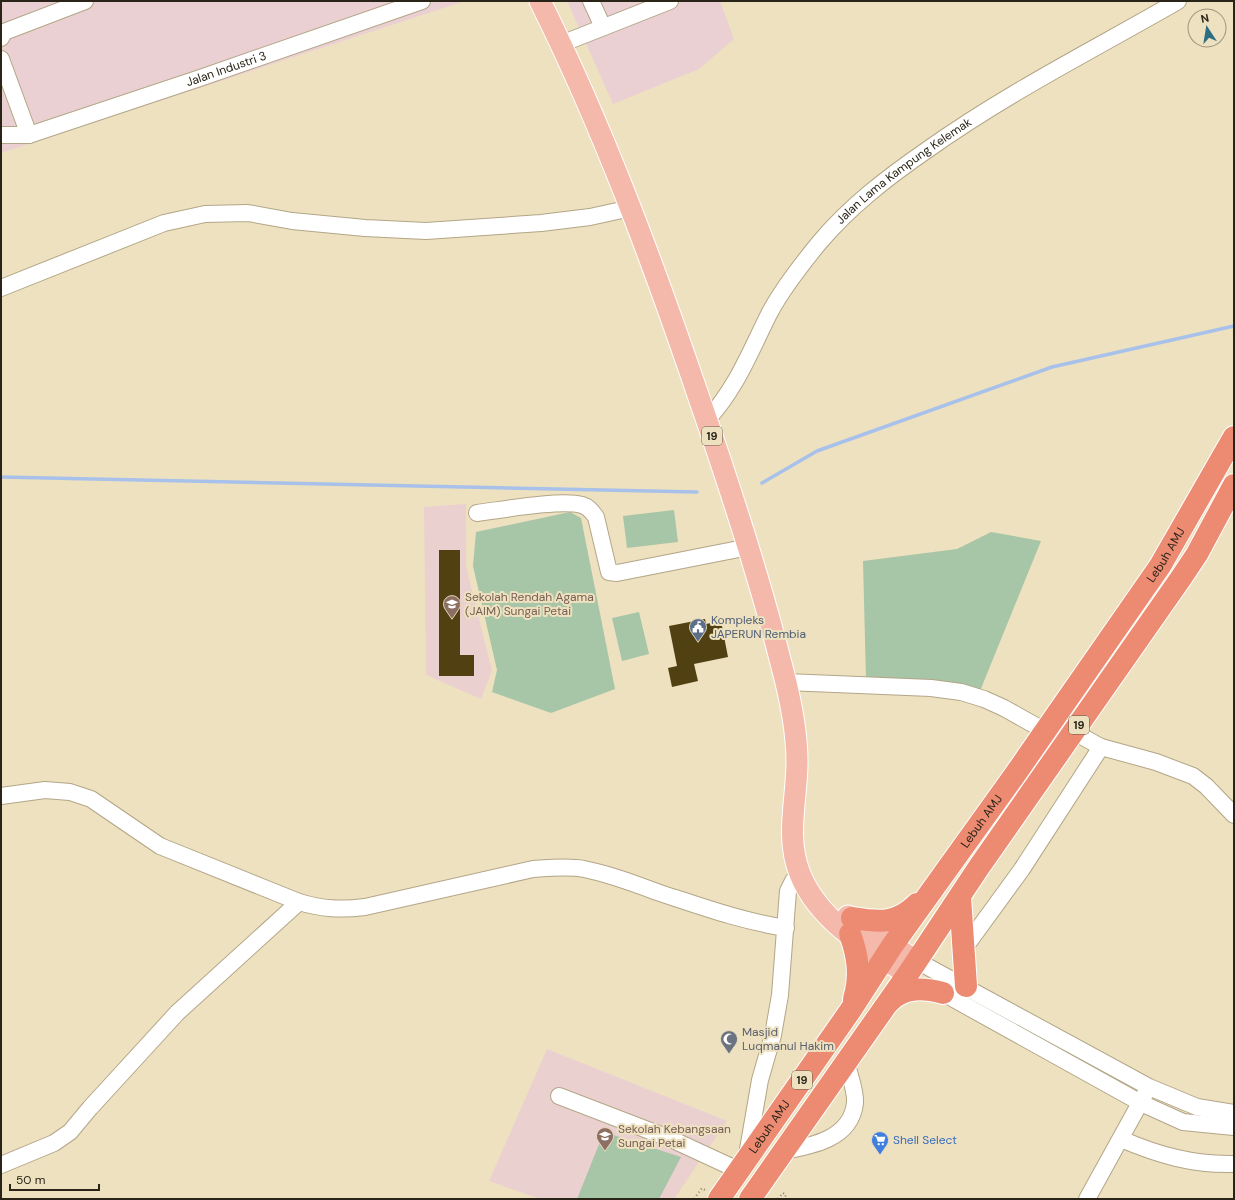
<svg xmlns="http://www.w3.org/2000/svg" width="1235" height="1200" font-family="'DM Sans',sans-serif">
<rect width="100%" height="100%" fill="#eee1c0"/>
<path fill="#ebd0d3" d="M1,1h464l-464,152z
M567,1h153l14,38 -35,30 -86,35z"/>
<path fill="#ebd0d0" d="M466,504v62l26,105 -11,28 -55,-24 -2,-168z
M547,1049l180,72 -53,78h-134l-51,-18z"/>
<path fill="#a7c5a7" d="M674,510l4,32 -51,6 -4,-32z
M570,512l11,6 34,171 -64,24 -59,-21 5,-22 -24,-104 3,-34z
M991,532l50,9 -61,150 -114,-11 -3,-119 94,-12z
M639,612l10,42 -27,7 -10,-43z
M604,1132l77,25 -22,42h-82z"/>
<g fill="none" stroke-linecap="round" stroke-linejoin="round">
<path stroke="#a8c1eb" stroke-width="3.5" d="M1,477l696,15
M762,483l55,-32 235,-84 182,-41"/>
</g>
<path fill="#514012" d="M439,550h21v105h14v21h-35z
M705,619l1,5 15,-3 7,36 -34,7 4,17 -26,6 -4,-19 9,-2 -8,-40z"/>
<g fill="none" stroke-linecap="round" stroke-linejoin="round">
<g stroke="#b3a687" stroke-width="18">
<g id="minor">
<path d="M591,1l12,26"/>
<path d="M1,38l3,-6 81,-31"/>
<path d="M561,44l109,-43"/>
<path d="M1,59l28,76"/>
<path id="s1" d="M1,135h28l171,-57 222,-77"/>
<path d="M1,288l163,-65 41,-9 43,-1 44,8 73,7 61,3 115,-8 49,-6 41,-9"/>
<path id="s2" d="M707,420c29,-31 43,-68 62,-106 13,-25 32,-49 50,-71 31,-37 69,-66 108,-93 80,-57 166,-100 251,-149"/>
<path d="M477,513c24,-3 84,-14 105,-8 7,2 10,7 14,12l13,55 8,1 132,-26"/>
<path d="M786,682l145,6 30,4 23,7 20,9 41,23"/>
<path d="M1074,732l27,15 55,15 37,14 13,10 28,29"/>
<path d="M1,796l44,-6 25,2 21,7 69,47 139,56c23,7 42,8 66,5l168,-38c16,-1 35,-3 51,0 25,5 49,14 73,23 43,14 84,29 129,36"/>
<path d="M963,950l59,-81 79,-122"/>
<path d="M917,961l232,126 48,20 37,6"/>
<path d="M934,988l207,115 42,19 51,5"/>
<path d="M559,1096l112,43 67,31"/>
<path d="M1121,1139c37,16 72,26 113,25"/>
<path d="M783,1151c29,-5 68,-12 72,-48 1,-13 -6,-29 -9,-42"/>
<path d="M747,1155l13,-75 13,-45 7,-40 8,-104 5,-10 7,-7"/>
<path d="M1,1165l53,-22 16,-11 20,-24 87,-95 122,-111"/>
<path d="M1087,1199l58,-105"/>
</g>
</g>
<g stroke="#fff" stroke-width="23">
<path id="major" d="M540,1c63,127 112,259 158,394 31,89 61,180 84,272 8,30 15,63 15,95 0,38 -12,75 3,112 18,46 67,75 108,100
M848,916l44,30 25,15"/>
</g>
<g stroke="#fff" stroke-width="24">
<g id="highway">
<path d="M960,897l6,89"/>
<path d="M852,918c26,4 44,7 65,-14"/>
<path d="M850,934c8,22 11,42 4,65"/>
<path d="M890,1001c15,-15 35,-13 53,-8"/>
<path id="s3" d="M719,1199l131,-188 42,-65 122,-170 146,-210 74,-129"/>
<path d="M750,1199l158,-225 71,-107 202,-289 16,-24 37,-69"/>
</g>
</g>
<path stroke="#887f69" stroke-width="2" stroke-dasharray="1 3" stroke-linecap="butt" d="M686,1199l1,-3
M694,1199l8,-11 3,2
M778,1199l5,-6 3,2 -2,4"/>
<use href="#minor" stroke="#fff" stroke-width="16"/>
<use href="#major" stroke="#f4b9aa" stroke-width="21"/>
<use href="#highway" stroke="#ec8a72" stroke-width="22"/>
</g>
<defs>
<g id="school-pin" transform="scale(0.9)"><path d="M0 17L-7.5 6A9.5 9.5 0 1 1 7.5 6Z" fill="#8d6e63" stroke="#eee1c0"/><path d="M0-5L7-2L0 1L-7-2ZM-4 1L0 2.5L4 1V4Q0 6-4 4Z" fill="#fff"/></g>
<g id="civic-pin" transform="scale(0.9)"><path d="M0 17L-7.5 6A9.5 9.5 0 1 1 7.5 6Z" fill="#5c6f8a" stroke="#eee1c0"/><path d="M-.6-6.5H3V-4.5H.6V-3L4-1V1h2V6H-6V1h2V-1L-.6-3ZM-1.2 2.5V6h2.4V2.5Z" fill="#fff"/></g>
<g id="mosque-pin" transform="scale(0.9)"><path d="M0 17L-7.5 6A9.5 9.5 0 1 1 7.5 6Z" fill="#6b7280" stroke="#eee1c0"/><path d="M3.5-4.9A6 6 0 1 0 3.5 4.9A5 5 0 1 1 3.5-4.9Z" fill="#fff"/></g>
<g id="supermarket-pin" transform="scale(0.9)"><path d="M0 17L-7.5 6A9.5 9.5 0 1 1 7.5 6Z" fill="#3f7fe0" stroke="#eee1c0"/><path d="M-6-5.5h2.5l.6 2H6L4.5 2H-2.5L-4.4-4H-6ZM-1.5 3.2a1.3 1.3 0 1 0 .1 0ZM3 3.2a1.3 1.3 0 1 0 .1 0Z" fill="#fff"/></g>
</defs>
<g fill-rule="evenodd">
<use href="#school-pin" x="452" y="604"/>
<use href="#civic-pin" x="698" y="627"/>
<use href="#mosque-pin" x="729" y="1039"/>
<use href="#school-pin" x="605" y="1136"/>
<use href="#supermarket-pin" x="880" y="1140"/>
</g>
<g text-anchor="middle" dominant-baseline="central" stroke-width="4" stroke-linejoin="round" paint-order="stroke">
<g fill="#eee1c0" stroke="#645d4a" stroke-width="1">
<rect x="702" y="427" width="20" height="18" rx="3"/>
<rect x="1069" y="716" width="20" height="18" rx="3"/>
<rect x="792" y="1071" width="20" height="18" rx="3"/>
</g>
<g font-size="11" font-weight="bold" fill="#292417">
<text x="712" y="436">19</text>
<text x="1079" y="725">19</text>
<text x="802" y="1080">19</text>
</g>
<g font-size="12" fill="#292417" stroke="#eee1c0">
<text stroke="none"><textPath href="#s1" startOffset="236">Jalan Industri 3</textPath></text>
<text stroke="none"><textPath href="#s2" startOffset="322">Jalan Lama Kampung Kelemak</textPath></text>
<text stroke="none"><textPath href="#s3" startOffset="784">Lebuh AMJ</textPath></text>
<text stroke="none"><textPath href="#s3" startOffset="460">Lebuh AMJ</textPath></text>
<text stroke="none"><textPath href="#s3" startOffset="88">Lebuh AMJ</textPath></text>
</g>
<g font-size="12" fill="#785e54" stroke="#eee1c0" text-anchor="start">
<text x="465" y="597">Sekolah Rendah Agama<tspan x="465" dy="14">(JAIM) Sungai Petai</tspan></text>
<text x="618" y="1129">Sekolah Kebangsaan<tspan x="618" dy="14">Sungai Petai</tspan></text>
</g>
<g font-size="12" fill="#4e5e75" stroke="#eee1c0" text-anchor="start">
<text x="711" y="620">Kompleks<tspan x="711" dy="14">JAPERUN Rembia</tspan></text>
</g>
<g font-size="12" fill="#5b616d" stroke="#eee1c0" text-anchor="start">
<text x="742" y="1032">Masjid<tspan x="742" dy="14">Luqmanul Hakim</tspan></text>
</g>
<g font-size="12" fill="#366cbe" stroke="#eee1c0" text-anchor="start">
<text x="893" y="1140">Shell Select</text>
</g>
</g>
<rect width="1235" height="1200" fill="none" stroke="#292417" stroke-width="4"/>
<g transform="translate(1207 28) rotate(348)"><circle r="19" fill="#eee1c0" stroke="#9f957c"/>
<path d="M0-3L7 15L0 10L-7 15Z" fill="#2e6e82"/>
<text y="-6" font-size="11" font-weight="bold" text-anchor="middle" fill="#292417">N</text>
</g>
<path d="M10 1184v6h89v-6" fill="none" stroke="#292417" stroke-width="2"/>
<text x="16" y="1184" font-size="12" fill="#292417" stroke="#eee1c0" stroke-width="3" paint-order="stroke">50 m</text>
</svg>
